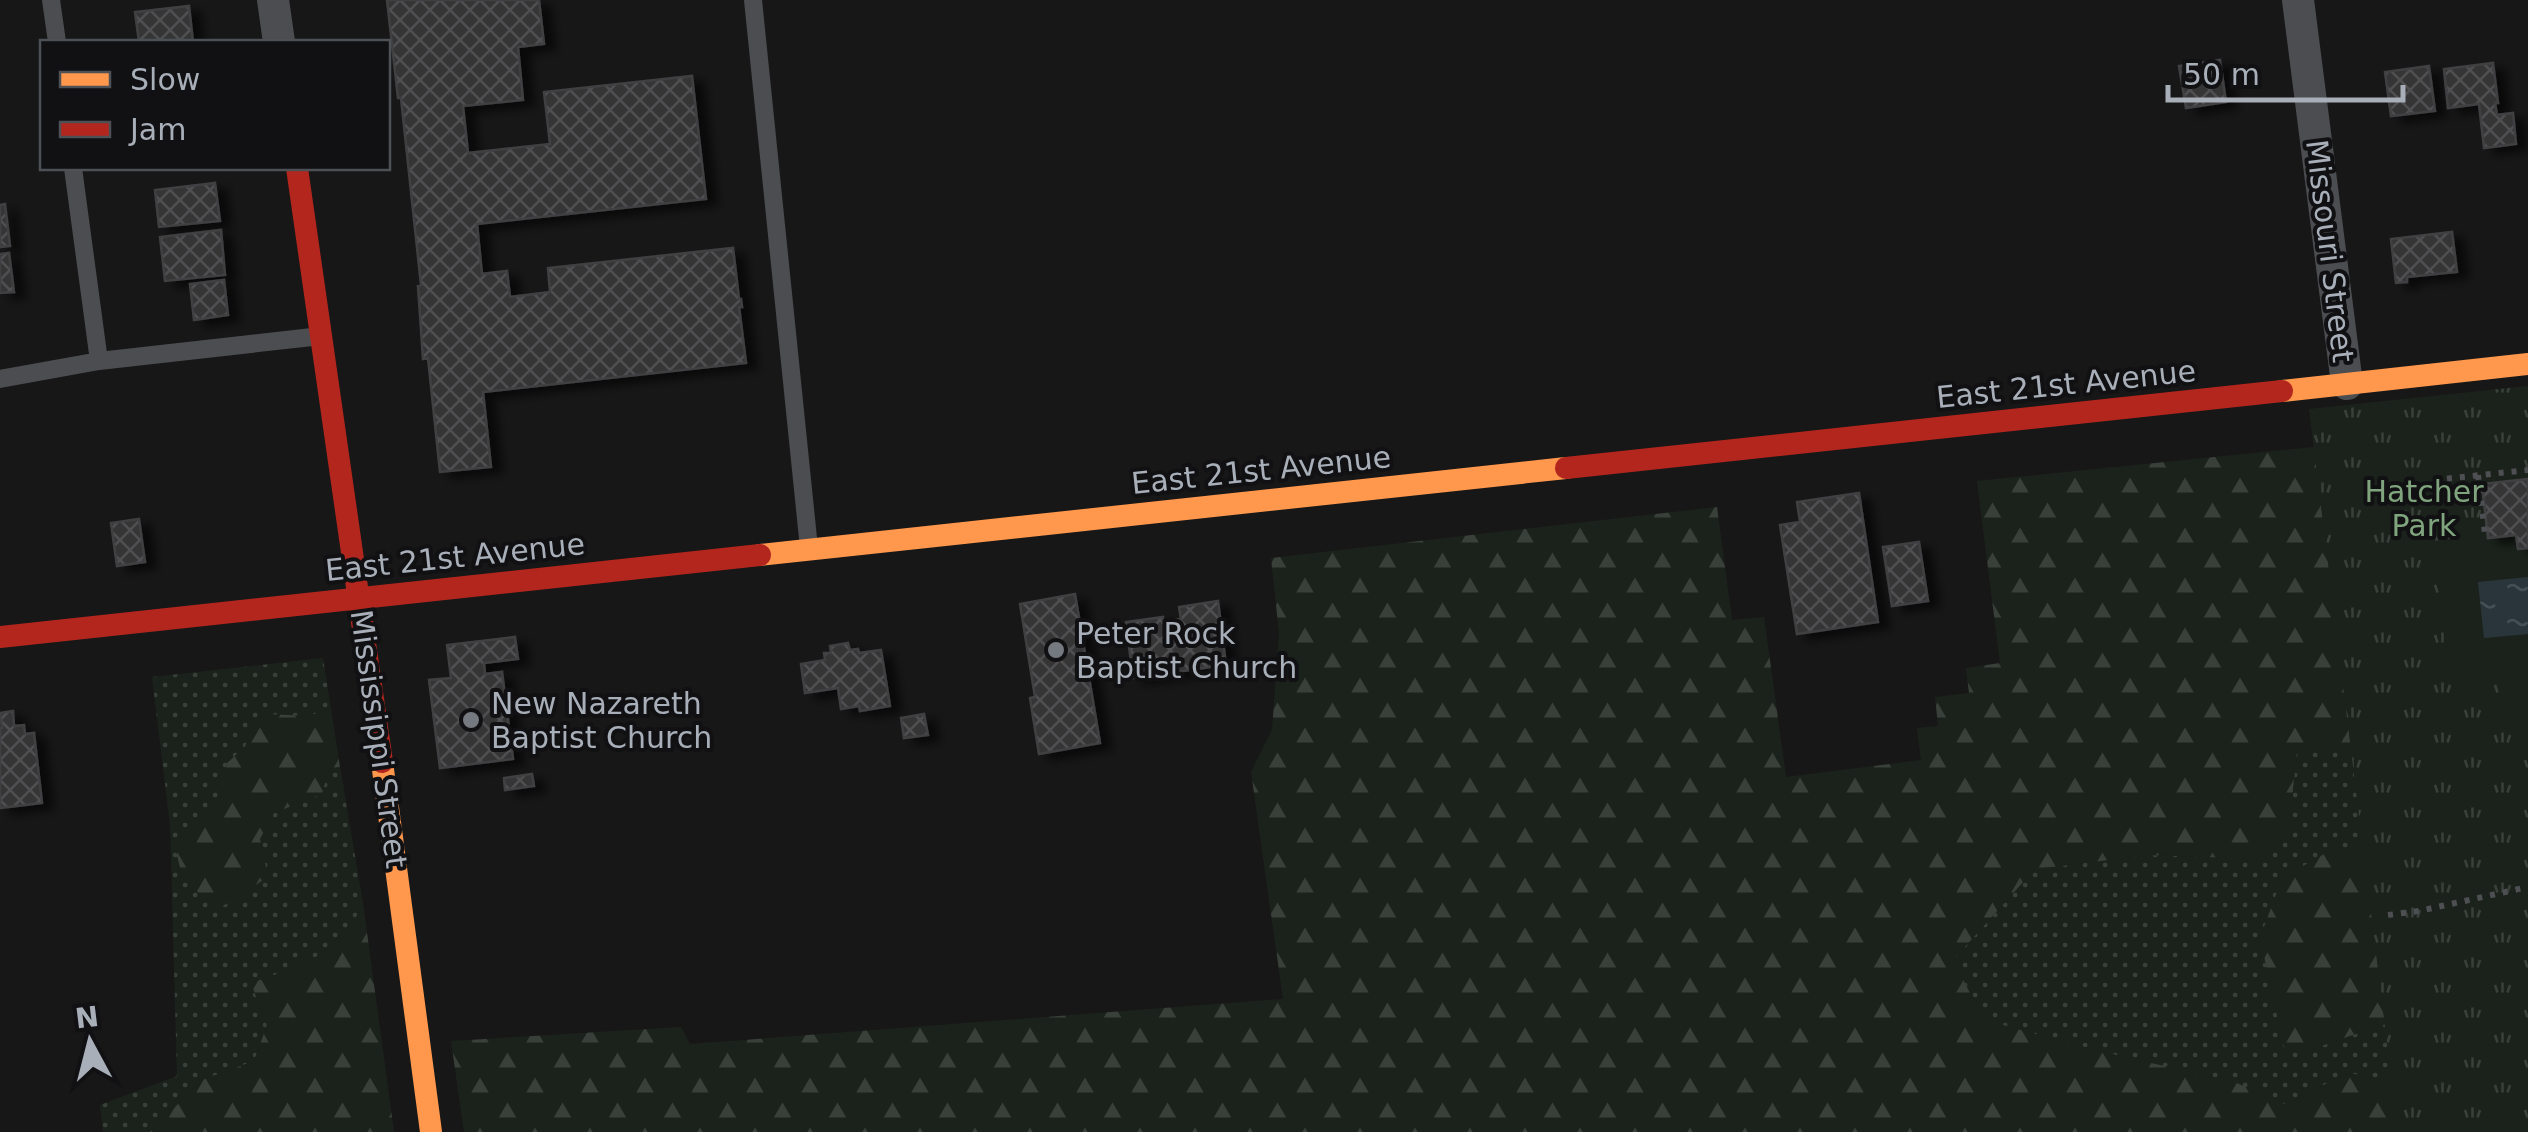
<svg xmlns="http://www.w3.org/2000/svg" width="2528" height="1132" font-family="'DejaVu Sans',sans-serif">
<defs>
<pattern id="grass-dots" width="8" height="8" patternUnits="userSpaceOnUse" patternTransform="scale(2.5)"><rect width="8" height="8" fill="#1b221b"/><path d="M2 2h.1M6 6h.1" fill="none" stroke="#39403a" stroke-width="1.8" stroke-linecap="round"/></pattern>
<pattern id="forest-firs" width="22" height="20" patternUnits="userSpaceOnUse" patternTransform="scale(2.5)"><rect width="22" height="20" fill="#1b221b"/><path d="M5 1l3.5 6h-7zM16 11l3.5 6h-7z" fill="#39403a"/></pattern>
<pattern id="park-tufts" width="24" height="20" patternUnits="userSpaceOnUse" patternTransform="scale(2.5)"><rect width="24" height="20" fill="#1b221b"/><path d="M3 7l-1-3M5 7V3M7 7l1-3M15 17l-1-3M17 17v-4M19 17l1-3" fill="none" stroke="#39403a"/></pattern>
<pattern id="water-ripples" width="26" height="14" patternUnits="userSpaceOnUse" patternTransform="scale(2.5)"><rect width="26" height="14" fill="#29353a"/><path d="M2 4q2-2 4 0t4 0M15 11q2-2 4 0t4 0" fill="none" stroke="#455054"/></pattern>
<pattern id="building-cross-hatch" width="8" height="8" patternUnits="userSpaceOnUse" patternTransform="scale(2.5)"><rect width="8" height="8" fill="#353536"/><path d="M0 0l8 8M0 8l8-8" fill="none" stroke="#4f5051"/></pattern>
<filter id="shadow"><feDropShadow dx="11" dy="6" stdDeviation="5" flood-color="#0009"/></filter>
</defs>
<rect width="100%" height="100%" fill="#171717"/>
<path fill="url(#grass-dots)" d="M323,658l8,51 -23,7 -41,-1 -22,32 -18,16 -7,41 -45,44 85,-9 14,-26 47,-19 8,-25 11,-2 23,136 -19,39 -47,25 -46,16 16,42 -13,36 -52,19 -52,52h-47l-3,-27 77,-29 -7,-251 -18,-148z
M2351,747l13,105 -33,-2 -71,88 24,108 25,4 76,-26 12,59 -48,-10 -67,32 -48,-23 -131,-30 -119,-32 -31,-60 82,-91 115,-14 106,4 33,-28 8,-83z"/>
<path fill="url(#forest-firs)" d="M2314,447l37,300 -54,1 -8,83 -33,28 -106,-4 -115,14 -82,91 31,60 119,32 132,30 47,23 67,-32 48,10 22,49h-1955l-13,-91 230,-14 9,17 593,-45 -32,-227 21,-42 7,-97 -8,-75 446,-51 15,113 32,-3 22,160 135,-17 -4,-32 21,-2 -3,-29 34,-4 -3,-25 34,-5 -23,-182z
M331,709l9,58 -11,2 -7,25 -48,19 -14,26 8,38 -53,34 -33,-36 -7,-27 45,-44 7,-41 18,-16 6,-18 16,-15 41,2z
M2331,850l33,2 21,172 -76,26 -25,-3 -24,-109 22,-60z
M363,903l31,229h-244l52,-52 52,-19 13,-36 -16,-42 46,-16 47,-25z"/>
<path fill="url(#park-tufts)" d="M2528,386v746h-130l-89,-723z"/>
<path fill="#1b221b" d="M2487,534l2,4 27,-3 2,14 10,-1v176l-22,3 -8,-60 -49,6 -15,-132z"/>
<path fill="url(#water-ripples)" d="M2528,577v57l-44,4 -6,-56z"/>
<path fill="url(#building-cross-hatch)" stroke="#404143" stroke-width="2.5" filter="url(#shadow)" d="M387,0h152l5,44 -26,3 5,53 -60,6 5,47 82,-9 -6,-52 148,-16 14,123 -229,25 5,50 25,-3 3,26 40,-5 -2,-24 185,-20 6,51h2l1,8h-3l7,56 -263,29 8,75 -51,5 -12,-114 -5,1 -5,-73 3,-1 -20,-187h-3z
M189,6l4,36h-54l-4,-30z
M2220,60l6,42 -40,6 -7,-42z
M2493,63l5,40h-3l2,12 16,-2 3,31 -32,4 -5,-44 -31,4 -4,-39z
M2429,66l6,45 -44,5 -6,-44z
M215,183l5,38 -61,6 -4,-37z
M5,204l5,42 -10,1v-42z
M221,230l4,45 -60,6 -5,-44z
M2452,232l5,40 -50,5v5l-11,1 -5,-44z
M9,253l5,39 -14,1v-39z
M224,280l4,35 -34,5 -4,-36z
M2528,479v69l-10,1 -2,-14 -28,3 -6,-54z
M1859,493l19,129 -81,12 -17,-109 20,-3 -3,-20z
M139,519l6,43 -28,4 -6,-43z
M1919,542l9,59 -36,5 -9,-59z
M1075,594l25,149 -61,11 -9,-56 5,-1 -15,-93z
M1218,601l8,64 -93,13 -7,-56 37,-5v4l18,-2 -2,-12z
M515,637l3,22 -34,4 1,11 17,-2 11,87 -73,9 -11,-88 22,-2 -4,-33z
M848,643l2,7 8,-1 1,4 22,-3 9,56 -30,5 -1,-5 -18,3 -3,-21 -33,5 -4,-29 24,-4 -1,-7h7l-1,-7z
M13,711l1,15 10,-1 1,9 9,-1 8,70 -42,5v-80h2l-2,-15z
M924,714l4,21 -24,3 -3,-20z
M532,774l2,12 -29,4 -1,-12z"/>
<g fill="none" stroke-linecap="round" stroke-linejoin="round">
<path stroke="#4d4f52" stroke-width="6" stroke-dasharray="5 8" stroke-linecap="butt" d="M2478,475l7,59
M2434,480l94,-10
M2388,915l31,-4 109,-24"/>
<path stroke="#4b4d50" stroke-width="18" d="M51,0l6,42
M753,0l56,548
M73,168l26,193
M0,379l99,-18 222,-25"/>
<path stroke="#4b4d50" stroke-width="32" d="M273,0l6,42
M2298,0l49,384"/>
<path stroke="#ff974d" stroke-width="22" d="M2282,391l246,-27
M760,555l806,-87
M382,762l49,370"/>
<path stroke="#b3261e" stroke-width="22" d="M297,168l85,594
M1566,468l716,-77
M0,637l760,-82"/>
</g>
<g fill="#757a80" stroke="#111113" stroke-width="4">
<circle cx="1056" cy="650" r="10"/>
<circle cx="471" cy="720" r="10"/>
</g>
<g text-anchor="middle" dominant-baseline="central" stroke-width="8" stroke-linejoin="round" paint-order="stroke">
<g font-size="30" fill="#a8afb9" stroke="#111113">
<text transform="translate(2330 251) rotate(83)">Missouri Street</text>
<text transform="translate(2066 384) rotate(-6)">East 21st Avenue</text>
<text transform="translate(1261 470) rotate(-6)">East 21st Avenue</text>
<text transform="translate(455 557) rotate(-6)">East 21st Avenue</text>
<text transform="translate(379 739) rotate(82)">Mississippi Street</text>
</g>
<g font-size="30" fill="#80a57e" stroke="#111113">
<text x="2424" y="491">Hatcher<tspan x="2424" dy="34">Park</tspan></text>
</g>
<g font-size="30" fill="#a8afb9" stroke="#111113" text-anchor="start">
<text x="1076" y="633">Peter Rock<tspan x="1076" dy="34">Baptist Church</tspan></text>
<text x="491" y="703">New Nazareth<tspan x="491" dy="34">Baptist Church</tspan></text>
</g>
</g>
<rect x="40" y="40" width="350" height="130" fill="#111113" stroke="#4d5055" stroke-width="2.5"/>
<rect x="60" y="72" width="50" height="15" fill="#ff974d" stroke="#4d5055" stroke-width="2.5"/>
<text x="130" y="90" font-size="30" fill="#a8afb9">Slow</text>
<rect x="60" y="122" width="50" height="15" fill="#b3261e" stroke="#4d5055" stroke-width="2.5"/>
<text x="130" y="140" font-size="30" fill="#a8afb9">Jam</text>
<g transform="translate(90 1042) rotate(353)" stroke="#111113" stroke-width="8" paint-order="stroke">
<path d="M0-8L18 38L0 25L-18 38Z" fill="#a8afb9"/>
<text y="-15" font-size="28" font-weight="bold" text-anchor="middle" fill="#a8afb9">N</text>
</g>
<path d="M2168 85v15h235v-15" fill="none" stroke="#a8afb9" stroke-width="5"/>
<text x="2183" y="85" font-size="30" fill="#a8afb9" stroke="#111113" stroke-width="8" paint-order="stroke">50 m</text>
</svg>
